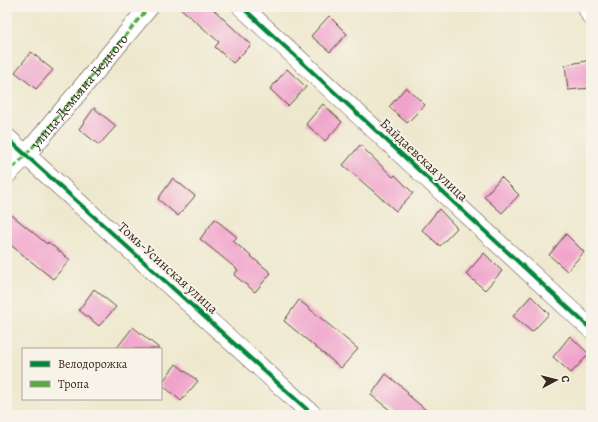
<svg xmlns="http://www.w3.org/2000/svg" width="598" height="422" font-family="Alegreya,serif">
<rect width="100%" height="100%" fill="#f7f3e8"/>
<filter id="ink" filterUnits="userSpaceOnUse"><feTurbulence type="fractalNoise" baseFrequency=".025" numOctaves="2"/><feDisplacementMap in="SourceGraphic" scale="8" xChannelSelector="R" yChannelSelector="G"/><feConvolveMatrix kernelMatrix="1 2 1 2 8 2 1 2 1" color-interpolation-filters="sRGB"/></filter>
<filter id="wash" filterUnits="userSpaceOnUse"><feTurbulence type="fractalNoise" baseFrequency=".012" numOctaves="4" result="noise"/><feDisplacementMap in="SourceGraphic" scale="16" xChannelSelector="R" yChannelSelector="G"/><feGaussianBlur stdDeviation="0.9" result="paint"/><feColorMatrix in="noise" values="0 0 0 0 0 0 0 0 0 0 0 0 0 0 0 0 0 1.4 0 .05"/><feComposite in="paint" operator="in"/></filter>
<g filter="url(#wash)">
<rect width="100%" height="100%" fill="#eee8ce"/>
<g id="blocks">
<path fill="#f0a2cb" d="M179,7h32l40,38 -18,18 -18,-16 4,-5z
M329,16l18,18 -17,18 -19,-16z
M31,52l22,18 -17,19 -21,-17z
M591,60v28l-23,2 -3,-25z
M287,69l19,18 -18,19 -18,-17z
M406,87l19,18 -18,18 -18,-16z
M323,104l19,18 -17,19 -19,-17z
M94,108l22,18 -17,19 -20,-16z
M360,145l33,32 2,-2 18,18 -17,18 -53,-46z
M501,177l18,18 -17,18 -18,-16z
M173,178l22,18 -17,20 -20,-17z
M439,209l18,19 -17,18 -18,-16z
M7,211l40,33 1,-2 22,18 -17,19 -46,-37z
M215,219l22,18 -4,4 38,32 -16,19 -21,-17 4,-5 -38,-31z
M566,234l18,18 -17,19 -18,-16z
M484,253l18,18 -17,19 -19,-16z
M94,289l22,18 -17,19 -20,-16z
M531,296l18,18 -17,18 -19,-16z
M299,300l59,49 -17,19 -57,-47z
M133,327l27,22h-44z
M570,336l19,18 -18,19 -18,-16z
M176,364l22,17 -17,20 -20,-17z
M386,374l22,18 -1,2 25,21h-36l-25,-20z"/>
</g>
</g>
<g filter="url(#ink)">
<use href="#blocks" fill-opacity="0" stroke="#564638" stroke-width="1"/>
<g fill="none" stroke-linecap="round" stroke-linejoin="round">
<g stroke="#564638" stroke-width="20">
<g id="minor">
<path d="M242,7l349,322"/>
<path d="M587,7l4,9"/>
<path d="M7,138l306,277"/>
<path id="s1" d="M7,174l19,-19 123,-148"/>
</g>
</g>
<use href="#minor" stroke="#fff" stroke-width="19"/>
<path stroke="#55ab43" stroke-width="3" stroke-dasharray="6 3" stroke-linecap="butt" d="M7,174l19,-19 123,-148"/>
<g stroke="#f7f3e8" stroke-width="6">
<path id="cycleway" d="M242,7l349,322
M7,138l306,277"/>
</g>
<use href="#cycleway" stroke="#00873e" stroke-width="4"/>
</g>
</g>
<g text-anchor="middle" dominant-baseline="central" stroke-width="4" stroke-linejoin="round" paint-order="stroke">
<g font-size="14" fill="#3b2a1e" stroke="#f7f3e8">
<text stroke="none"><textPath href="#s1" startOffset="110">улица Демьяна Бедного</textPath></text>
<text transform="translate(424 160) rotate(43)">Байдаевская улица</text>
<text transform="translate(168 268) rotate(42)">Томь-Усинская улица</text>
</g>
</g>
<rect width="598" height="422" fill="none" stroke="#f7f3e8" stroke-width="24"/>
<rect x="22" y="348" width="140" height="52" fill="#f7f3e8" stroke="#aca397"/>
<rect x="30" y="361" width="20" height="6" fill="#00873e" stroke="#aca397"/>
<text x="58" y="368" font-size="12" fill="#3b2a1e">Велодорожка</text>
<rect x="30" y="381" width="20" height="6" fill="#55ab43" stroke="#aca397"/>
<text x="58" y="388" font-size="12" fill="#3b2a1e">Тропа</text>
<g transform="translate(556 380) rotate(83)" stroke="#f7f3e8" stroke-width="3" paint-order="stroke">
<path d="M0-3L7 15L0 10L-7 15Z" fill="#3b2a1e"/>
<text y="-6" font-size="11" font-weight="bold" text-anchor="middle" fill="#3b2a1e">С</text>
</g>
</svg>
